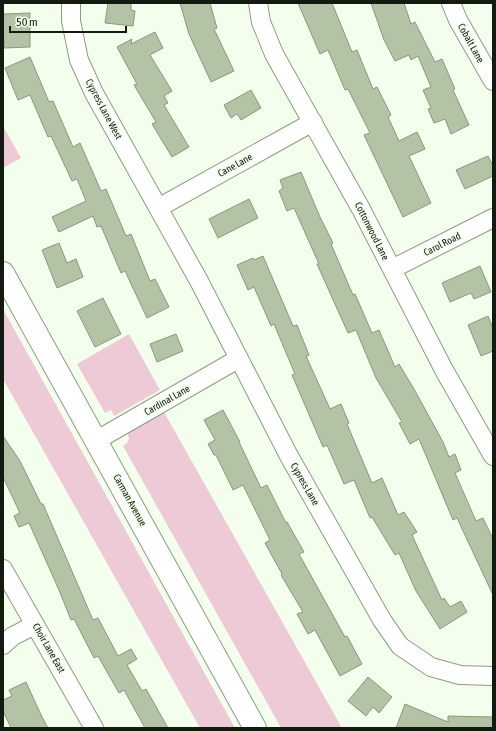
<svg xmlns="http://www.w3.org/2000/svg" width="496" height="731" font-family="'Asap Condensed',sans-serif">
<rect width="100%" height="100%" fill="#f3ffec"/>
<path fill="#eecad7" d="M3,126l18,32 -18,10z
M3,309l232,419h-35l-197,-349z
M129,334l31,56 -46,26 -3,-6 -6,3 -28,-49z
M164,412l178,316h-61l-158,-282 5,-4 1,-4 -2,-5z"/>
<path fill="#b2c4a5" stroke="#88997b" d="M108,3h23v7l4,1 -2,15 -28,-3z
M180,3h30l7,25 -3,1 20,42 -23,11 -22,-48z
M298,3h34l20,49 5,-2 16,39 4,-2 14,28 -3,2 11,24 18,-9 8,17 -16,7 22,47 -28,14 -39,-82 6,-2 -22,-44 -3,1 -17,-40 -8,4z
M371,3h33l7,21 4,-2 20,40 7,-3 13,30 -2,1 16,35 -18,9 -6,-15 -11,4 -6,-14 3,-1 -8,-18 8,-3 -13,-31 -7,4 -2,-5 -14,6 -11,-21z
M30,13v34l-26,1 -1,-34z
M155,32l8,16 -13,7 22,36 -8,5 4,7 -4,2 25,42 -17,10 -20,-33 4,-2 -22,-37 3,-1 -20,-37 15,-8 -1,5z
M30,57l19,45 4,-1 20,46 7,-4 21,48 5,-2 20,47 5,-2 19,47 5,-2 14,28 -22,11 -22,-47 -4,2 -20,-47 -4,1 -4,-11 -34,16 -7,-15 34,-16 -9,-22 -5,2 -21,-45 -3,1 -18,-42 -12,5 -13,-32z
M251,90l10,18 -20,12 -4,-6 -6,4 -7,-13z
M488,156l5,10v10l-28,13 -9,-19z
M301,172l19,45 13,26 -2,1 22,51 2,-1 17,39 7,-3 16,37 4,-3 15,25 29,53 6,15 6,-3 6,16 -6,3 21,48 7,-3 10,21v56l-36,-77 -4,2 -34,-81 -9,5 -11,-21 3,-1 -26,-44 -20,-48 -8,3 -31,-69h2l-25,-56 -7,3 -8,-20 4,-3 -3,-8z
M249,199l9,19 -40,20 -9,-19z
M59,243l8,20 9,-4 7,18 -26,11 -15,-38z
M263,256l30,70 4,-1 12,30 -3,1 24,53 11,-5 8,19 -2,1 25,59 10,-5 16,37 6,-3 13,20 -5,3 30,65 2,-2 6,9 11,-6 6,11 -27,17 -24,-38 -17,-38 -4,2 -23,-38 -2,1 -16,-38 -10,4 -17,-39 -4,2 -31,-72 3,-1 -21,-50 -3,2 -17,-39 -6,3 -11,-25 16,-7 1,2z
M480,266l11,26 -17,7 -3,-6 -21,9 -8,-19z
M103,298l18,36 -26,13 -18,-36z
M488,316l5,12v23l-12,5 -13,-31z
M176,334l7,17 -26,11 -7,-18z
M223,410l17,32h-1l22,46 6,-3 19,38 1,-1 17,30 -5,2 46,83 2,-1 15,28 -22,12 -25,-46 -7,4 -11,-20 6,-2 -22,-37 1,-1 -17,-31 5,-3 -27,-55 -10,5 -17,-35h-2l-6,-11 7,-4 -11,-20z
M3,436l17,25 21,43h2l50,116 5,-2 20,38 13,-7 6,10 -10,6 15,26 4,-2 22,39h-23l-21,-38 -5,3 -21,-37 -4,2 -20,-39 -3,1 -12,-30 -30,-67 -10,4 -5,-11 6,-3 -17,-36z
M368,677l24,20 -13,16 -6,-6 -7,9 -18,-15z
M26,682l16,35 6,11h-37l-8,-17v-11l9,-4 -3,-6z
M405,704l43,18v-6l45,1v11h-97z"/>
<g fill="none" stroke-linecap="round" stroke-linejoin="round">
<g stroke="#8c9d7f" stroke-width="20">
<path id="street" d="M71,3v18l8,39 15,33 105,188 90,175 93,164 18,26 31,21 29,8 33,1
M258,3l3,19 13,32 87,155 83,161 49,86
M451,3l7,17 35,61
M158,208l155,-86
M392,269l101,-51
M97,440l141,-81
M3,569l91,159
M3,645l10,-9 22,-11"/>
</g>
<g stroke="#8c9d7f" stroke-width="24">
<path id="secondary" d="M3,273l252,455"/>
</g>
<use href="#street" stroke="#fff" stroke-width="18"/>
<use href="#secondary" stroke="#fff" stroke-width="22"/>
</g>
<g text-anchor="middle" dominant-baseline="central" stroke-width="4" stroke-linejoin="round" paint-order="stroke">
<g font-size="10" fill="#131a0f" stroke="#f3ffec">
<text transform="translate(471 43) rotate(61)">Cobalt Lane</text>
<text transform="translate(104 109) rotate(62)">Cypress Lane West</text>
<text transform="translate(235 165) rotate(-29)">Cane Lane</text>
<text transform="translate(372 231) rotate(63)">Cottonwood Lane</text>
<text transform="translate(442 244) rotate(-27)">Carol Road</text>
<text transform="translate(167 400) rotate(-30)">Cardinal Lane</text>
<text transform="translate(305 484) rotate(60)">Cypress Lane</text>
<text transform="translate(130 500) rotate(61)">Carman Avenue</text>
<text transform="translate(49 648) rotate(60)">Choir Lane East</text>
</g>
</g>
<rect width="496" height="731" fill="none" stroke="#131a0f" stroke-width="8"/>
<path d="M10 26v6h116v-6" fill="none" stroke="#131a0f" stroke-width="2"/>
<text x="16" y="26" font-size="12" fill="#131a0f" stroke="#f3ffec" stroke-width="3" paint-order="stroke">50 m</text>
</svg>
